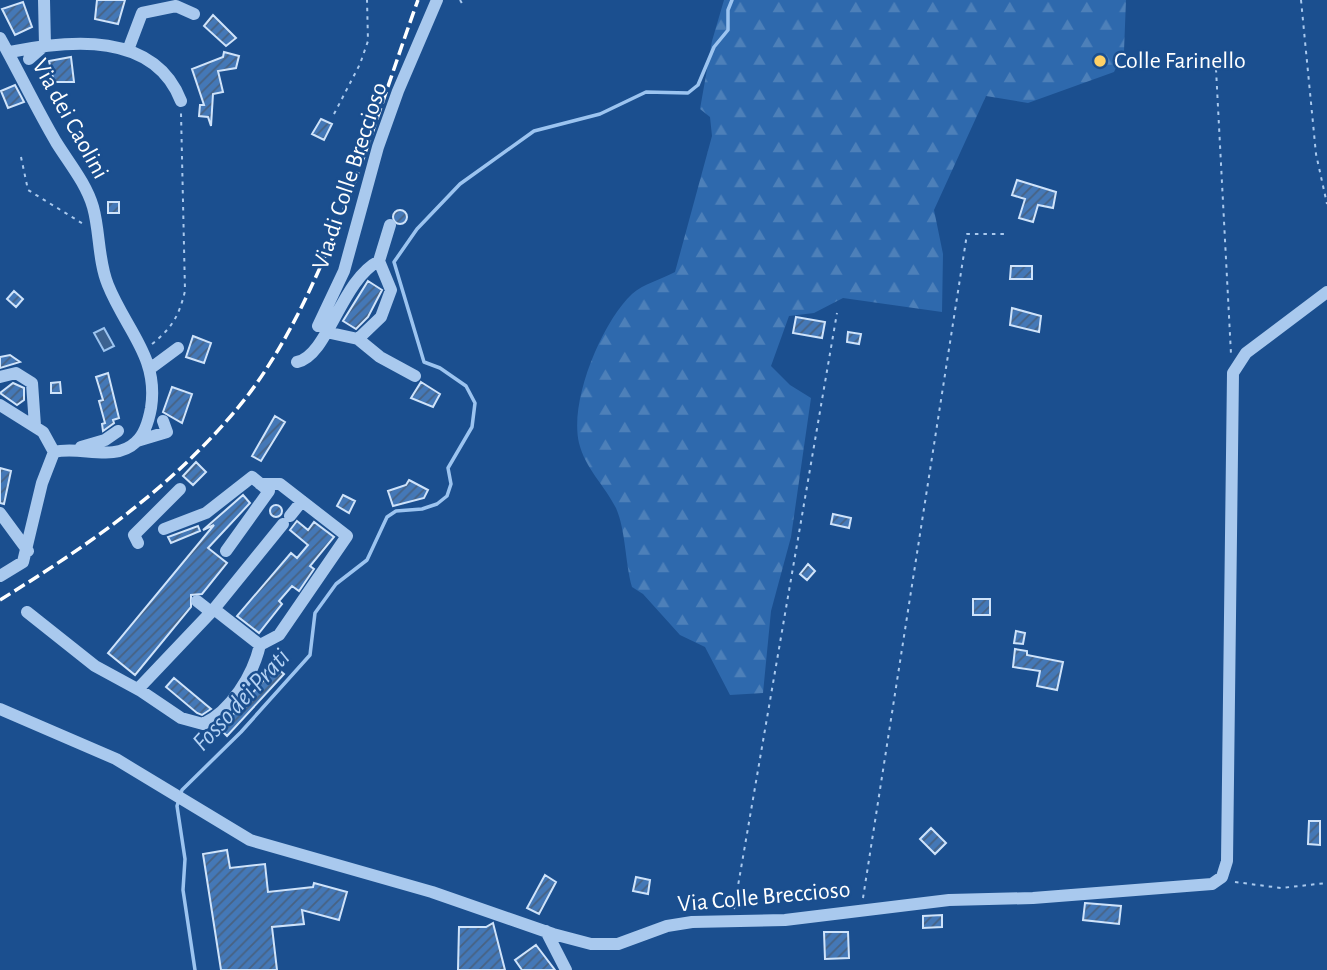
<svg xmlns="http://www.w3.org/2000/svg" width="1327" height="970" font-family="'Alegreya Sans',sans-serif">
<defs>
<pattern id="forest-firs" width="22" height="20" patternUnits="userSpaceOnUse" patternTransform="scale(1.75)"><rect width="22" height="20" fill="#2e69ad"/><path d="M5 1l3.5 6h-7zM16 11l3.5 6h-7z" fill="#4d80b9"/></pattern>
<pattern id="building-hatch" width="6" height="6" patternUnits="userSpaceOnUse" patternTransform="scale(1.75)"><rect width="6" height="6" fill="#4478b7"/><path d="M-1 1l2-2M0 6l6-6M5 7l2-2" fill="none" stroke="#486282"/></pattern>
</defs>
<rect width="100%" height="100%" fill="#1b4f8f"/>
<path fill="url(#forest-firs)" d="M724,0h402l-2,51 -10,21 -86,31 -42,-7 -52,114 9,44 -1,58 -99,-14 -29,15 -25,3 -18,50 19,19 21,13 -20,139 -20,74 -8,82 -33,2 -25,-48 -25,-12 -37,-41 -11,-7c-7,-24 -6,-56 -16,-79 -11,-22 -31,-40 -37,-65 -10,-42 23,-121 53,-149 11,-10 30,-15 43,-22l37,-136 -2,-19 -10,-8 12,-68z"/>
<path fill="#3c6290" stroke="#9cc4f0" stroke-width="2" d="M104,328l10,18 -10,5 -10,-18z"/>
<g fill="none" stroke-linecap="round" stroke-linejoin="round">
<path stroke="#9cc4f0" stroke-width="3.5" d="M195,970l-12,-80 2,-31 -8,-53 5,-16 59,-58 69,-77 5,-42 21,-29 31,-24 20,-43 9,-6 26,-2 15,-5 10,-8 4,-12 -3,-16 24,-41 3,-24 -9,-17 -26,-18 -16,-6 -30,-100 23,-33 43,-45 74,-53 66,-17 46,-22 42,1 10,-8 16,-38 14,-17v-20l4,-10"/>
</g>
<path fill="url(#building-hatch)" stroke="#cfe3fa" stroke-width="2" d="M97,0h28l-7,24 -23,-5z
M23,2l9,25 -17,8 -13,-26z
M213,15l23,23 -10,8 -22,-20z
M224,52l15,4 -3,12 -18,3 5,21 -10,2 -2,32 -3,-9 -9,-1 1,-11h4l-12,-36 31,-12z
M71,57l3,25h-20l-5,-21z
M15,85l9,17 -16,6 -7,-17z
M321,119l11,5 -8,16 -12,-6z
M1017,180l39,12 -3,16 -15,-3 -5,17 -14,-4 6,-19 -13,-4z
M108,202h11v11h-11z
M393 217a7 7 0 1 1 14 0a7 7 0 1 1-14 0Z
M1011,266h21v13h-22z
M368,281l14,9 -14,27 -12,12 -13,-8z
M14,291l9,8 -7,8 -9,-8z
M1012,308l29,8 -2,16 -29,-7z
M796,317l29,5 -3,16 -29,-5z
M848,332l13,2 -2,10 -12,-2z
M193,336l18,7 -7,20 -18,-6z
M10,355l10,7 -20,6v-11z
M108,373l11,45 -6,2 1,3 -11,8 -1,-7 3,-1 -6,-22 4,-1 -7,-23z
M60,382l1,11h-10v-10z
M421,382l19,12 -7,13 -22,-9z
M13,383l11,5v12l-7,5 -17,-12z
M172,387l20,7 -10,29 -19,-11z
M275,416l10,6 -24,39 -9,-5z
M196,462l10,10 -13,13 -10,-9z
M0,468l11,3 -7,33 -4,-1z
M409,480l19,10 -4,8 -31,8 -5,-15 18,-6z
M243,495l7,8 -42,45 19,15 -25,31 -11,1v12l-56,68 -27,-22 106,-128 -11,5z
M343,495l12,6 -6,12 -12,-7z
M270 511a6 6 0 1 1 12 0a6 6 0 1 1-12 0Z
M833,514l18,4 -2,10 -18,-4z
M297,521l11,9 6,-8 20,15 -24,29 4,3 -15,22 -7,-5 -13,15 3,3 -23,29 -22,-17 54,-63 6,5 11,-13 -18,-15z
M198,526l2,5 -29,12 -3,-6z
M808,564l7,7 -8,9 -7,-6z
M973,599h17v16h-17z
M1016,631l9,2 -2,11 -9,-1z
M1015,649l12,2v4l36,7 -6,28 -20,-4 3,-15 -27,-4z
M271,663l13,11 -57,62 -7,-7 45,-50 -4,-4z
M174,678l37,31 -9,6 -5,-2 -31,-26z
M1309,821h11v24l-12,-1z
M931,828l15,15 -11,11 -15,-15z
M227,850l3,18 35,-4 3,28 45,-5 1,-4 33,9 -8,28 -37,-10 2,14 -32,3 5,43h-56l-18,-116z
M545,875l11,7 -17,32 -12,-6z
M636,877l14,3 -2,14 -15,-3z
M1085,903l36,3 -2,18 -36,-4z
M942,915v12l-19,1v-12z
M493,923l12,47h-47l1,-43h27z
M824,932h24l1,26 -24,1z
M536,945l19,25h-33l-7,-10z"/>
<g fill="none" stroke-linecap="round" stroke-linejoin="round">
<path stroke="#a9c9ee" stroke-width="2" stroke-dasharray="3.5 5" stroke-linecap="butt" d="M460,0l3,5
M1301,0l15,154 11,50
M1216,69l15,285
M334,114l26,-50 8,-23 -1,-41
M21,157l7,33 57,35
M152,344c20,-16 27,-28 33,-53l-4,-178
M1235,882l46,6 46,-5
M863,898l104,-664h40
M734,909l103,-596"/>
<path stroke="#a9c9ee" stroke-width="12" d="M0,38c19,34 36,70 56,104 13,21 30,41 37,65 7,25 5,54 15,78 18,45 51,72 43,123 -2,11 -6,26 -15,34 -22,21 -56,3 -82,10l-12,31 -19,79 -23,14
M128,50l14,-37 34,-7 18,8
M10,52c59,-12 144,-21 171,49
M29,59l16,-14 -1,-45
M379,261l11,-36
M318,326l26,-55 34,-124 20,-56 39,-91
M326,332l32,7 22,18 35,19
M297,362c31,-6 44,-82 82,-101l12,29 -10,27 -23,22
M151,368l27,-20
M0,377l16,-4 16,10 3,43
M0,405l43,27 11,20
M137,441l30,-9 -4,-11
M81,447l24,-7 13,-9
M0,513l28,38
M290,516l12,-15
M164,529l42,-16 46,-36 17,14 -43,60
M138,543l-4,-8 46,-46
M197,601l14,11
M214,609l69,-85
M27,612l68,54 46,25 40,27 22,6c28,-13 50,-49 57,-79l19,-10 68,-99 -67,-52h-20
M138,689l76,-80 46,36
M0,709l116,50 134,81 182,52 121,42 38,10h27l49,-18 25,-4 93,-2 164,-20 84,-2 179,-14 10,-7 5,-16 6,-488 13,-20 81,-61
M546,931l20,39"/>
<path stroke="#fff" stroke-width="3.5" stroke-dasharray="12 5" stroke-linecap="butt" d="M0,600c92,-57 176,-115 245,-201 81,-104 128,-275 173,-399"/>
</g>
<circle fill="#ffd166" stroke="#1b4f8f" stroke-width="2.5" cx="1100" cy="61" r="7"/>
<g text-anchor="middle" dominant-baseline="central" stroke-width="5" stroke-linejoin="round" paint-order="stroke">
<g font-size="24" fill="#fff" stroke="#1b4f8f" text-anchor="start">
<text x="1114" y="61">Colle Farinello</text>
</g>
<g font-size="24" fill="#fff" stroke="#1b4f8f">
<text transform="translate(70 119) rotate(61)">Via dei Caolini</text>
<text transform="translate(350 176) rotate(-72)">Via di Colle Breccioso</text>
<text transform="translate(764 897) rotate(-5)">Via Colle Breccioso</text>
</g>
<g font-size="26" font-style="italic" fill="#b5d3f5" stroke="#1b4f8f">
<text transform="translate(241 700) rotate(-47)">Fosso dei Prati</text>
</g>
</g>
</svg>
